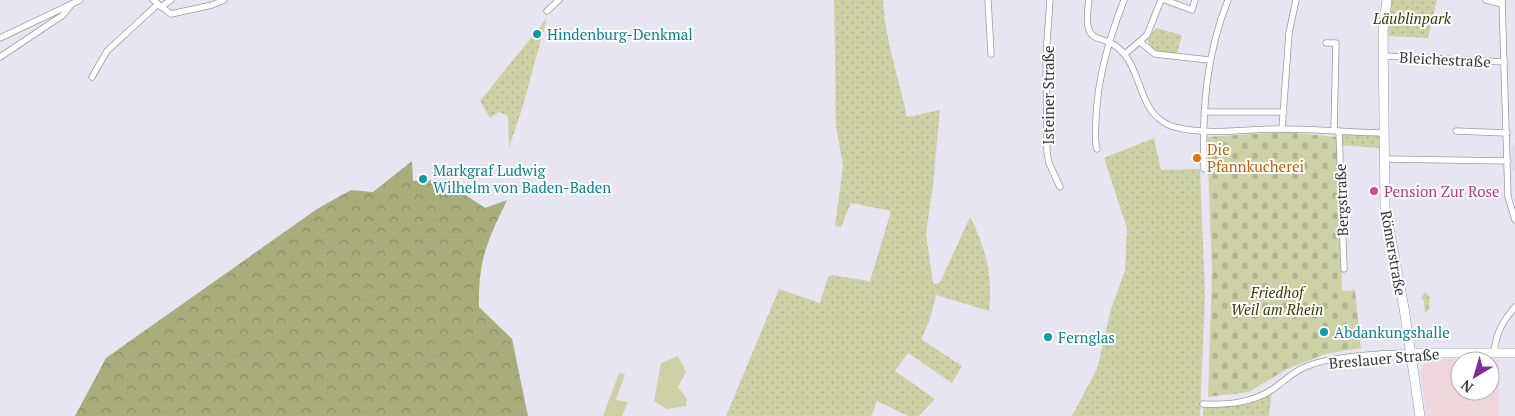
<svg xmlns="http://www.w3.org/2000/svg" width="1515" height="416" font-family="'PT Serif',serif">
<defs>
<pattern id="forest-crowns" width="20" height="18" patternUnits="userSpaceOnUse" patternTransform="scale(1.25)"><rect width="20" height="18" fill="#a9ad7c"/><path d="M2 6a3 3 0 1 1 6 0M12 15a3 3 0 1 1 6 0" fill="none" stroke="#8a8e67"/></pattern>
<pattern id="cemetery-stones" width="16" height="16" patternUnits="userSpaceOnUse" patternTransform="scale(1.25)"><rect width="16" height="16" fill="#cdd1a6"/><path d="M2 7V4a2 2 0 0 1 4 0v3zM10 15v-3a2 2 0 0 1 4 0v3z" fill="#b1b490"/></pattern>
<pattern id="park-dots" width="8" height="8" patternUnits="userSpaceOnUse" patternTransform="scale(1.25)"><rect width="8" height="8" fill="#cdd1a6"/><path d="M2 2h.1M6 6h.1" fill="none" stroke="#b1b490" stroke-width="1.8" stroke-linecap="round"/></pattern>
</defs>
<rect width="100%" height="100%" fill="#e7e5f1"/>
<path fill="#efd5dc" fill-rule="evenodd" d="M1433,359l66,1v56h-73l-5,-43 3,-8zM1460,361h30v30h-30z"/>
<path fill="#dedaee" d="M1515,143v29l-3,-2 -1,-22z"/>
<path fill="#cdd1a6" d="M678,356l8,16 -8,15 9,12 -1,7 -19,3 -13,-8 7,-38z
M619,373l6,1 -9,26 12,2 -6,14h-19z"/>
<path fill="url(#forest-crowns)" d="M412,161l1,20 30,-1 42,28 22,-8c-20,42 -29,60 -28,107l33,32 16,77h-453l31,-58 211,-149 34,-19 22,2z"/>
<path fill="url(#cemetery-stones)" d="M1284,132l53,5 5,154 13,-1 6,58 -36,6 -38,15 -38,23 -41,5 4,-125 -5,-135z"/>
<path fill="url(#park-dots)" d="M834,0h49c2,40 16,78 24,117l33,-7 -7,75 -7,49 7,49 5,1 3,-4 29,-63c16,30 23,60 19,94l-53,-16 -7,27 -8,17 41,27 -10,17 -44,-30 -13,18 40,28 -16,17h-11l-31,-15 -6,15h-145l53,-127 41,14 8,-26 4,-2 38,6 21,-70 -40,-8 -10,24 -6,-1 8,-60 -7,-40z
M1391,0h46l-9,38 -40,-2z
M547,18l-25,91 -13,39 -1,-32 -9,-4 -9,6 -10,-17z
M1156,28l26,7 -5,19c-14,-1 -25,0 -30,-15z
M1339,131l41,2 -1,15 -40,-3z
M1154,138l7,32 39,-1 5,126 -5,121h-128l25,-47 14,-60 14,-39 2,-42 -23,-70z
M1425,292l5,5 -1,12 -4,4 -1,-12 -3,-3z
M1272,390l-3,26h-66v-12l41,-2z"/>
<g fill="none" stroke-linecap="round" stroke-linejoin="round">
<g stroke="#9c99a5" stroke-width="7">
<path id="street" d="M153,0l18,14 41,-9 12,-5
M988,0l3,54
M1050,0l-4,56 1,97 2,10 11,24
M1089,0c-8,54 14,27 36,55 15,19 15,47 33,63 6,5 13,9 21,10 31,7 67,1 99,1 35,0 71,3 106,4
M1165,0l27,10 3,-10
M1486,0l16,4
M1502,0l6,197 7,23
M161,7l10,-7
M547,11l12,-11
M0,38l80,-38
M1140,42l15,12 54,6
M1326,43h10l-2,88
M1125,54l22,-19 14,-35
M1384,56l121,6
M0,57l63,-42 8,-10
M92,77l15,-26 51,-47
M1204,112h80
M1282,129l7,-96 7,-33
M1339,131l5,138
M1456,131l51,2
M1097,149c-3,-10 -1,-21 -1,-31 2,-42 13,-79 28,-118
M1385,159l123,2
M1204,169c-2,-59 2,-114 24,-169
M1494,353c2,-20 8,-31 21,-46
M1203,404c25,1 49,-1 70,-15 10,-7 20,-17 32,-22 25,-11 78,-14 106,-14"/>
</g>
<g stroke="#9c99a5" stroke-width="10">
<path id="secondary" d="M1387,0l-4,31 2,176 19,101 16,108
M1411,353h104"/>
</g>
<use href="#street" stroke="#fff" stroke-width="5.5"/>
<use href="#secondary" stroke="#fff" stroke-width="9"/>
</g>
<g fill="#0f9aa8" stroke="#fff" stroke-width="2">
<circle cx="537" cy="34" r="5"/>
<circle cx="423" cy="179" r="5"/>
<circle cx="1324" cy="332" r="5"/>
<circle cx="1048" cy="337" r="5"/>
</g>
<circle fill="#e8710a" stroke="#fff" stroke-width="2" cx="1197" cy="158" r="5"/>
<circle fill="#d1479c" stroke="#fff" stroke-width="2" cx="1374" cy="191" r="5"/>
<g text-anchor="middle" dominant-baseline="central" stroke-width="4" stroke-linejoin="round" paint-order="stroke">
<g font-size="15" font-style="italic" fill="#3a3c00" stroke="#fff">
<text x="1412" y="18">Läublinpark</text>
<text x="1277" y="292">Friedhof<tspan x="1277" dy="17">Weil am Rhein</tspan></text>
</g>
<g font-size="15" fill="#0d838f" stroke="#fff" text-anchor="start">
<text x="547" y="34">Hindenburg-Denkmal</text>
<text x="433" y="170">Markgraf Ludwig<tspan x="433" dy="17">Wilhelm von Baden-Baden</tspan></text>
<text x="1334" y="332">Abdankungshalle</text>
<text x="1058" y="337">Fernglas</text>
</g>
<g font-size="15" fill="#37363b" stroke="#fff">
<text transform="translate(1445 59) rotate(3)">Bleichestraße</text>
<text transform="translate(1048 95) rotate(-90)">Isteiner Straße</text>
<text transform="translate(1341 200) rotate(-92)">Bergstraße</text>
<text transform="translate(1394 253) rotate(80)">Römerstraße</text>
<text transform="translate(1384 358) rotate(-5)">Breslauer Straße</text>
</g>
<g font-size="15" fill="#c56008" stroke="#fff" text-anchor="start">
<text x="1207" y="149">Die<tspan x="1207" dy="17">Pfannkucherei</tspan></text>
</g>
<g font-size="15" fill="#b23c85" stroke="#fff" text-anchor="start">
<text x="1384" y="191">Pension Zur Rose</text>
</g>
</g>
<g transform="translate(1475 376) rotate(218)"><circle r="24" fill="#ffffff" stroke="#afafb1"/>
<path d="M0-4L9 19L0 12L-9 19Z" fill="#822d9c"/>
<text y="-8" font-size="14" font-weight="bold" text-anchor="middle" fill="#37363b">N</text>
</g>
</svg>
